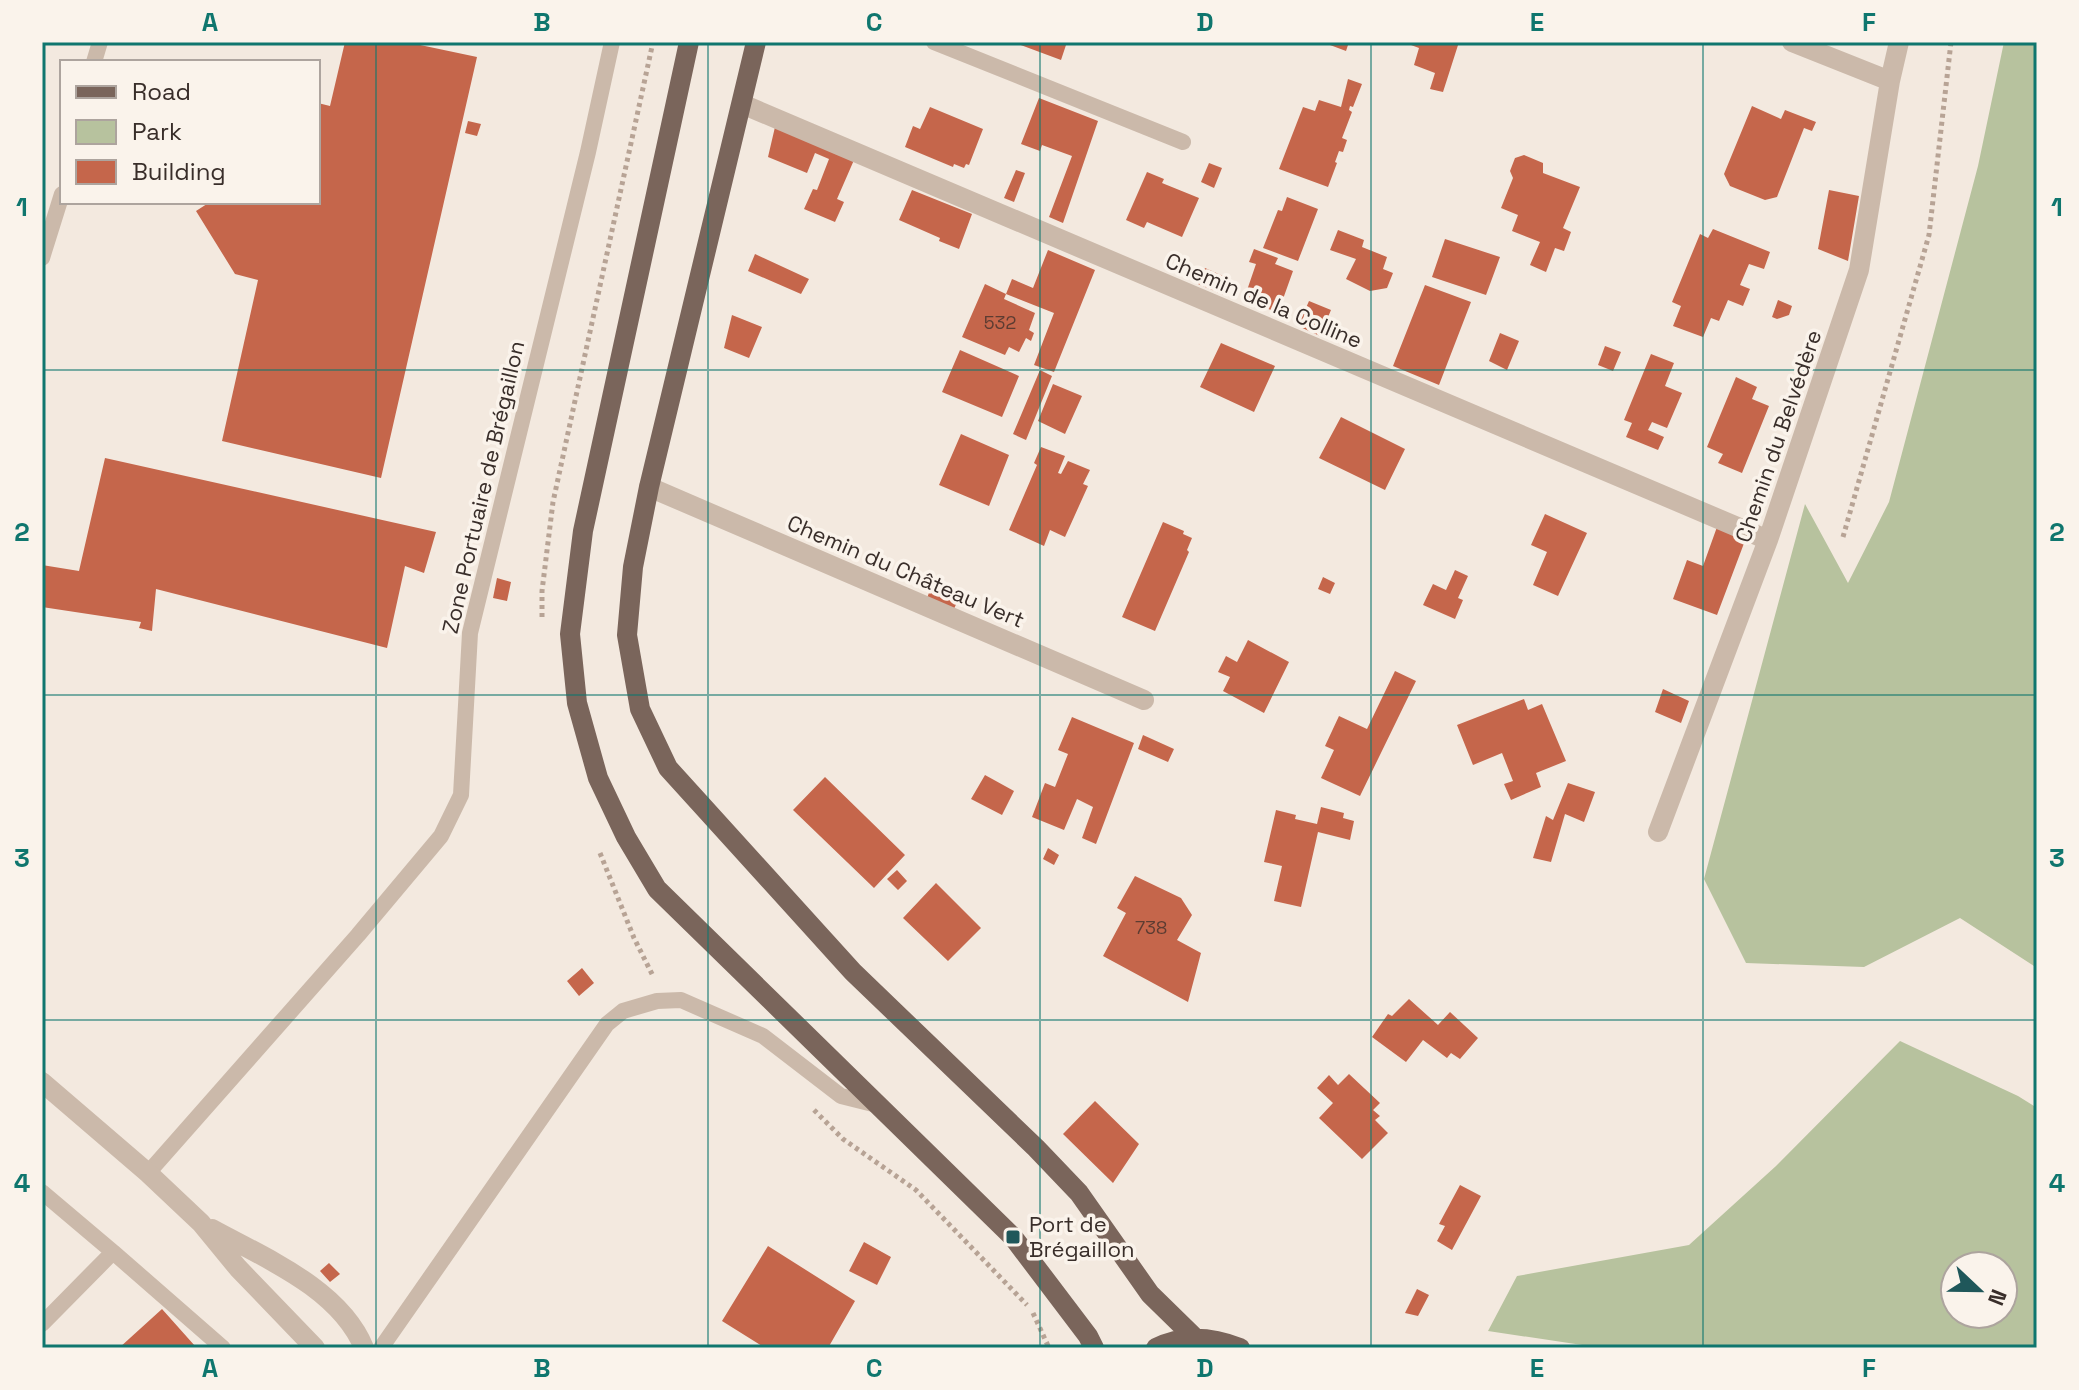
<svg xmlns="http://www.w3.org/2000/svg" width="2079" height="1390" font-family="'Space Grotesk',sans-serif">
<rect width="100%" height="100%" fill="#f3e9df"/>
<path fill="#b7c29e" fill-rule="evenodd" d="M2004,42h33v926l-77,-50 -96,49 -118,-4 -42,-84 101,-375 43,79 41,-81 89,-336z
M1900,1041l118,55 19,12v240h-435l-114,-17 29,-55 172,-31 87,-79zM1955,1266h48v48h-48z"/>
<path fill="#c5664b" d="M345,42h61l71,15 -96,421 -159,-37 36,-161 -23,-6 -39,-63 14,-9h108v-99l12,3z
M1013,42h54l-6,18z
M1322,42h27l-3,9z
M1403,42h56l-16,50 -13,-3 5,-16 -21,-8 5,-17z
M1348,79l14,5 -9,23 -3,-1 -1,4 3,2 -10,26 5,2 -4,12 -4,-1 -4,11 2,1 -9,24 -49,-18 24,-62 12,4 4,-11 22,7z
M1039,98l59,23 -35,102 -14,-6 23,-61 -30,-11 -2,6 -19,-7z
M1752,106l29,13 4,-9 31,12 -4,9 -8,-3 -27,69 -12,3 -35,-14 -6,-12z
M930,107l53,22 -14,36 -3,-1 -2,4 -10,-4 -1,3 -48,-20 8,-21 7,3z
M468,121l13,3 -4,12 -12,-3z
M775,127l79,33 -17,39 7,3 -9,20 -31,-13 9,-20 4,1 12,-31 -14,-6 -8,20 -39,-16z
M1524,155l19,8v10l37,14 -17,41 8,4 -7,19 -9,-3 -9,24 -16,-7 10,-23 -28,-11 6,-16 -17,-7 12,-30 -3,-7 5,-13z
M1209,163l13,5 -8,20 -13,-6z
M1016,170l9,3 -11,29 -10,-4z
M1147,172l17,7 -2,4 37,15 -17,39 -35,-15 -3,6 -18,-8z
M912,190l60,24 -13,35 -20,-8 1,-3 -41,-18z
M1829,190l30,6 -11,65 -30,-12z
M1287,197l31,12 -20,52 -35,-13 15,-38 4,1z
M1713,229l57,23 -6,17 -15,-5 -9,21 10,4 -7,17 -15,-6 -9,21 -8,-3 -8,19 -30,-11 8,-20 -9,-4 28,-68 8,4z
M1338,230l26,10 -2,7 25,10 -4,12 10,4 -6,15 -17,3 -24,-12 10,-20 -26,-9z
M1445,239l55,18 -14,38 -54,-18z
M1254,249l24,9 -3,6 18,7 -15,42 -34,-14 12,-35 -7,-2z
M1048,250l47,20 -41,102 -20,-7 20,-52 -48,-19 6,-15 21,9z
M755,254l54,25 -8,15 -53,-23z
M1205,268l25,11 -6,16 -26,-11z
M985,284l21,10 -2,5 31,14 -6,17 5,3 -3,8 -5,-3 -7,14 -10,-5 -4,8 -43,-18z
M1425,285l46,17 -32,83 -46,-19z
M1778,300l14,6 -3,9 -12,4 -5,-2z
M1309,301l22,9 -11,26 -22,-10z
M732,315l30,12 -13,31 -25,-10z
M1500,333l19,8 -12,29 -18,-9z
M1221,343l54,23 -21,46 -54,-25z
M1605,346l16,6 -8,19 -15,-6z
M960,350l59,26 -17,41 -60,-25z
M1651,354l23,9 -9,23 17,7 -15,35 -15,-6 -4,8 16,7 -6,13 -32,-13 6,-14 -8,-3z
M1040,370l12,6 -26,64 -13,-6z
M1736,377l21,10 -5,12 17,7 -27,67 -24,-10 5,-9 -16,-7z
M1053,384l29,12 -17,38 -27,-13z
M1341,417l64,32 -20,41 -66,-32z
M961,434l48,21 -20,51 -50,-21z
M1041,447l24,9 -7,17 3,1 7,-13 22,9 -7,14 5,2 -23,51 -15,-7 -6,16 -35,-16 28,-65 -3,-2z
M105,458l331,74 -12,41 -19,-7 -18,82 -231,-59 -4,42 -13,-3 2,-6 -99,-15v-42l37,6z
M1545,514l42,19 -29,63 -25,-11 14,-33 -16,-7z
M1163,522l21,9 -1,3 9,4 -5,12 2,2 -34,79 -33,-14z
M1717,527l29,11 -29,77 -44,-16 14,-39 16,6z
M1455,570l13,6 -10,22 5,2 -8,19 -32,-14 10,-21 13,6z
M1323,577l12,6 -5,11 -12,-5z
M497,578l14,4 -4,19 -14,-3z
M932,585l27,13 -6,13 -26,-13z
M1248,640l41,22 -25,51 -41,-22 7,-14 -12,-5 8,-16 11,6z
M1395,671l21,10 -56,115 -39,-18 13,-28 -9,-4 14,-30 28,13z
M1663,689l26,12 -8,22 -26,-11z
M1524,699l4,11 14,-6 24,57 -30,12 5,14 -30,13 -7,-16 9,-3 -11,-28 -29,12 -16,-40z
M1072,717l62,26 -38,101 -14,-6 11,-31 -16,-8 -13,31 -32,-13 13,-34 10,4 13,-33 -10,-4z
M1143,735l31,14 -6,13 -30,-13z
M985,775l29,16 -12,24 -31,-16z
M825,777l80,78 -31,33 -81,-78z
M1568,783l27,9 -11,30 -19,-8 -14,48 -18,-4 13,-42 7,4z
M1321,807l23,6 -1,5 11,3 -4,19 -32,-8 -17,75 -27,-6 8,-35 -18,-4 12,-52 20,5 -1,4 22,5z
M1048,848l11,7 -5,10 -11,-6z
M897,870l10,11 -9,9 -11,-11z
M1135,876l46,22 11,17 -15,25 24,13 -13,49 -85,-46 23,-43 -9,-5z
M936,883l45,45 -33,33 -45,-43z
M582,968l12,15 -15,13 -12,-15z
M1409,999l29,26 12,-13 28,26 -18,21 -9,-6 -4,5 -24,-18 -17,22 -34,-25 16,-23 4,2z
M1349,1074l31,29 -7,7 7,6 -5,4 13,13 -26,26 -43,-41 14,-15 -16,-15 12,-13 9,10z
M1095,1101l44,43 -26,39 -50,-49z
M1460,1185l21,11 -29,54 -15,-9 8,-15 -6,-2z
M864,1242l27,15 -14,28 -28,-14z
M768,1246l87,55 -27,47h-63l-43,-27z
M329,1263l11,11 -10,8 -10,-11z
M1417,1289l12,6 -11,21 -13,-3z
M162,1309l33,37 -76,2z"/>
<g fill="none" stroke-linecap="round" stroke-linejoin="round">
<path stroke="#b7a395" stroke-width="5" stroke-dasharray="4 4" stroke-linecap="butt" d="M1843,537l86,-302 22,-193
M542,617v-26l11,-89 100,-460
M600,853l34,85 19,38
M814,1110l29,29 73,51 111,115
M1033,1313l16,35"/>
<path stroke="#cbb9aa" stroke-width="16" d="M934,42l249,100
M94,62l6,-20
M42,258l20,-64
M148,1173l210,-238 83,-99 20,-41 9,-162 118,-481 24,-110
M42,1192l71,60
M42,1324l71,-72 110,96
M381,1348l226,-324 16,-13 34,-10 24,-1 82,36 78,60 36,9"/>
<path stroke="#cbb9aa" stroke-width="20" d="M1792,42l98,39
M742,104l1026,436
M649,487l495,213
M1658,832l110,-292 91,-270 31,-189 9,-39
M42,1082l106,91 53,50 37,45 77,80
M212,1229c53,29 128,60 152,119"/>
<path stroke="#7a655b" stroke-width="20" d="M689,42l-106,489 -13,103 7,69 21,75 28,59 31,52 356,348 75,99 6,12
M756,42l-107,445 -16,80 -6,68 13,74 28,59 185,204 183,176 43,45 71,101 45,44
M1156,1348c28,-14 56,-11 84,0"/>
</g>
<path fill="none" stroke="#0f766e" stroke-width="2" stroke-opacity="0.55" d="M376,42v1306M708,42v1306M1040,42v1306M1371,42v1306M1703,42v1306M42,370h1995M42,695h1995M42,1020h1995"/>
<rect fill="#1f575a" stroke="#faf3eb" stroke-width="3" x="1005" y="1229" width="16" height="16" rx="4"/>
<g text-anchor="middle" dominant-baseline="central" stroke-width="7" stroke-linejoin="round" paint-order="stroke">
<g font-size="18" fill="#5c3c32">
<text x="1000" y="322">532</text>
<text x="1151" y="927">738</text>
</g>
<g font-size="22" fill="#392e2a" stroke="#faf3eb">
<text transform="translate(1264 300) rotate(23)">Chemin de la Colline</text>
<text transform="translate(1778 436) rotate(-71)">Chemin du Belvédère</text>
<text transform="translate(483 487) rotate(-77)">Zone Portuaire de Brégaillon</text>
<text transform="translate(906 571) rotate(23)">Chemin du Château Vert</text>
</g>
<g font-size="22" fill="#392e2a" stroke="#faf3eb" text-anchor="start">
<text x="1029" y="1224">Port de<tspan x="1029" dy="25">Brégaillon</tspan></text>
</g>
</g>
<rect width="2079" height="1390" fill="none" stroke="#faf3eb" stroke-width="88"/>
<rect x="60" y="60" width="260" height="144" fill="#faf3eb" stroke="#ada49e" stroke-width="2"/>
<rect x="76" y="86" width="40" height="12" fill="#7a655b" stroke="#ada49e" stroke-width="2"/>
<text x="132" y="100" font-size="24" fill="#392e2a">Road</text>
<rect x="76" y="120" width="40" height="24" fill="#b7c29e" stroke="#ada49e" stroke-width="2"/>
<text x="132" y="140" font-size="24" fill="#392e2a">Park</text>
<rect x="76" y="160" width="40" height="24" fill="#c5664b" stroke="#ada49e" stroke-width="2"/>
<text x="132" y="180" font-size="24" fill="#392e2a">Building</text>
<g transform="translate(1979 1290) rotate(112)"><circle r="38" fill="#faf3eb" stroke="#ada49e" stroke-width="2"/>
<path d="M0-6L14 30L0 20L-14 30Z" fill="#1f575a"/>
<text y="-12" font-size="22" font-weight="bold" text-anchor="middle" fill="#392e2a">N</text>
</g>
<rect x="44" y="44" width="1991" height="1302" fill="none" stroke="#0f766e" stroke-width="3"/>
<g font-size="26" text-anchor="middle" font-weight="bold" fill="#0f766e">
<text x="210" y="31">A</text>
<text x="542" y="31">B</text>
<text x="874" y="31">C</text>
<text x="1205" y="31">D</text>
<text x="1537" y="31">E</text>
<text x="1869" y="31">F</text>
<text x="22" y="216">1</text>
<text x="2057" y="216">1</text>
<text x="22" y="541">2</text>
<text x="2057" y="541">2</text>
<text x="22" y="867">3</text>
<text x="2057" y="867">3</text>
<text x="22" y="1192">4</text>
<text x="2057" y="1192">4</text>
<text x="210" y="1377">A</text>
<text x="542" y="1377">B</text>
<text x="874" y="1377">C</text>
<text x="1205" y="1377">D</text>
<text x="1537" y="1377">E</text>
<text x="1869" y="1377">F</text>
</g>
</svg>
